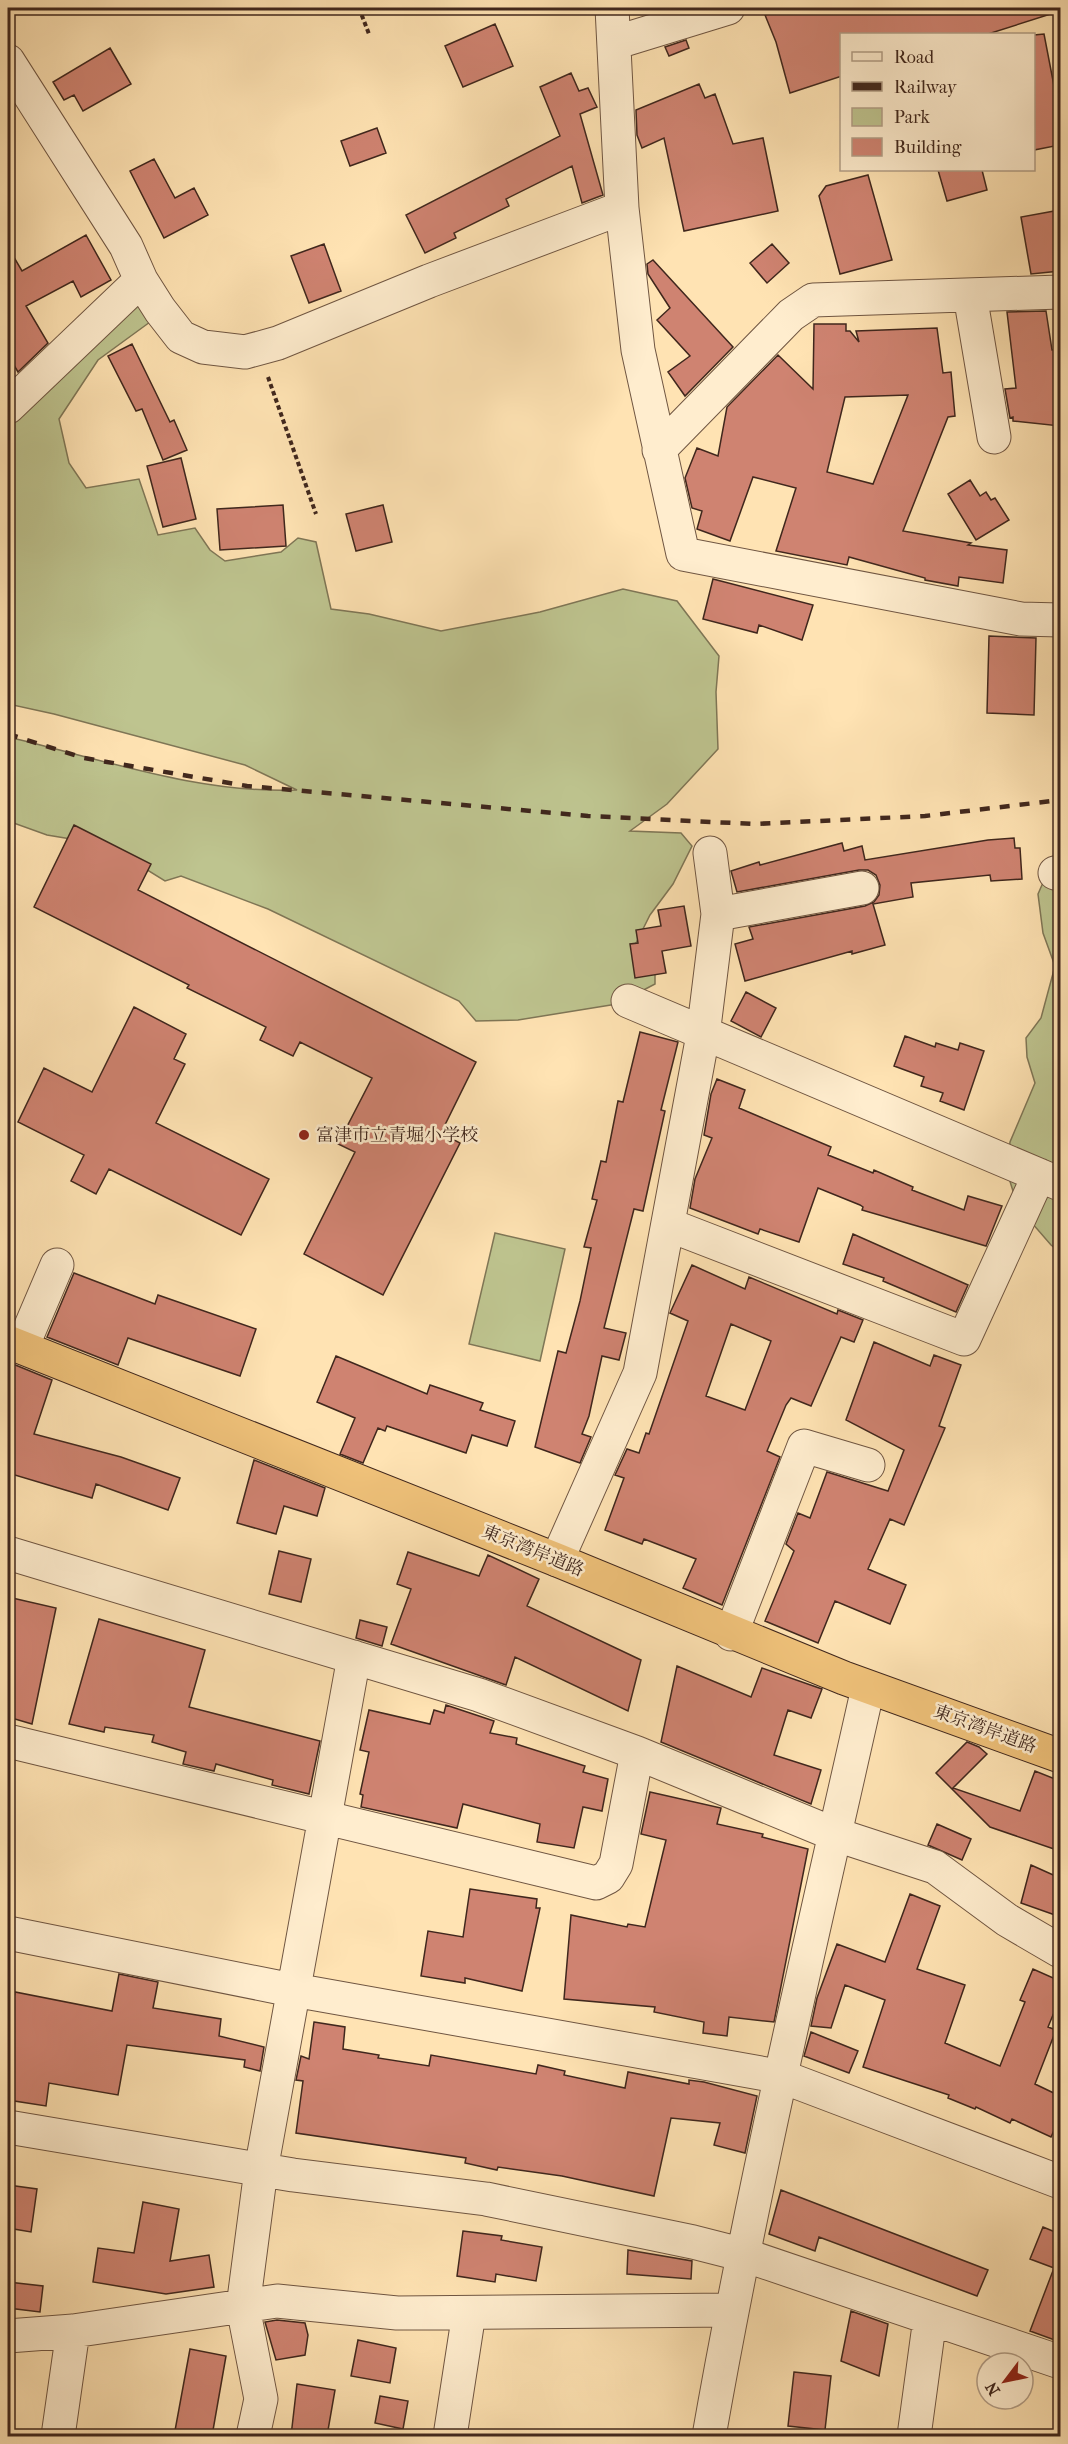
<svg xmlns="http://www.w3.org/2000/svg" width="1068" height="2444" font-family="'IM FELL French Canon','Noto Serif JP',serif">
<rect width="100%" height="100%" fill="#ffe3b3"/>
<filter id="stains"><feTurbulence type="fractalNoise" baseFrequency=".00333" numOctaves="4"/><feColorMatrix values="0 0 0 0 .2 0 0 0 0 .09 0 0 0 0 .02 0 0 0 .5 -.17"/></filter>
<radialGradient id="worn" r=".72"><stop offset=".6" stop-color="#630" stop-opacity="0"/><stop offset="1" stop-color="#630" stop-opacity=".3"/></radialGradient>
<path fill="#bec48f" stroke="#7f7656" stroke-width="1.5" d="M126,298l23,8 1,16 -52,38 -39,59 10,44 17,25 53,-9 19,56 37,-7 15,22 15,11 56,-9 17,-14 18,4 15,67 38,5 72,17 99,-19 83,-23 54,12 42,55 -3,36 2,57 -51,55 -37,27 51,2 11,13 -19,38 -23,31 -16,32 21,22v15l-38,20 -99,16 -42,1 -17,-20 -191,-92 -87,-33 -16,5 -58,-36 -60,-10 -39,-14v-84c94,22 191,57 289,53l-52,-25 -191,-51 -46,-10v-285z
M1049,869l11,1v382l-9,-7 -33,-38 -11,-35 3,-30 25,-59 -8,-26 -1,-19 15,-20 14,-52 -12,-33 -5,-39z
M495,1233l70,16 -25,112 -71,-17z"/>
<path fill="#cf8371" stroke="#40271d" stroke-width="1.5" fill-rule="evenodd" d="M788,8h268l1,4 -69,22h-146v42l-52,17 -14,-51 -11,-27z
M495,24l18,42 -50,21 -18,-41z
M1044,34l16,83v28l-26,5v-115z
M686,40l3,8 -20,8 -4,-9z
M110,48l21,36 -48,27 -9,-16 -10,5 -11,-18z
M571,73l8,18 9,-3 9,19 -17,7 23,81 -21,8 -10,-37 -66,33 3,7 -55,27 2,5 -31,15 -19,-38 154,-79 -20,-49z
M699,84l6,14 10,-4 18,50 30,-6 15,73 -94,20 -20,-93 -22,10 -5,-13 -1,-25z
M377,128l9,25 -36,13 -9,-25z
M154,159l21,39 19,-10 14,27 -44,23 -34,-67z
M938,170h44l5,20 -40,11z
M868,175l24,85 -52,14 -21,-78 7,-10z
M1060,210v61l-29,3 -10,-57z
M86,235l25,45 -30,17 -8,-16 -47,25 22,37 -30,29 -10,-17v-108l14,24z
M324,244l17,47 -32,12 -18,-47z
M772,244l17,19 -22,20 -17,-20z
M653,260l80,87 -48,49 -17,-24 22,-16 -33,-36 13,-12 -22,-34 -1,-10z
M1046,311l6,39 8,-1v77l-47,-5v-4l-3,1 -5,-29 11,-1 -9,-76z
M814,324h32v7h4l9,11 -3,-11 81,-3 6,45 8,-1 4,44 -7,1 -45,114 68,12 -3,2 39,5 -4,33 -44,-6 -1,9 -33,-6v-2l-76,-21 -2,8 -71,-14 20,-63 -43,-11 -23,64 -33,-12 5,-18 -10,-3 -7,-30 12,-30 21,8 9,-49 51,-52 35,34zM908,395l-35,89 -46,-12 18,-75z
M132,344l38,78 4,-2 13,30 -24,10 -21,-51 -6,2 -28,-55z
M181,458l15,61 -33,8 -16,-61z
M970,480l10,16 6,-4 5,8 4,-2 14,22 -33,20 -28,-46z
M283,505l3,41 -66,4 -3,-41z
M383,505l9,37 -36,9 -10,-37z
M713,579l100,26 -11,35 -43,-15 -2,8 -54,-14z
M989,636l47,2 -2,77 -47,-2z
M74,825l77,39 -13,26 338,172 -35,71 19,10 -77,152 -79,-41 51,-102 -17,-8 34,-66 -72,-36 -7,14 -33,-16 6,-13 -79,-39 2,-3 -155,-78z
M1014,838l1,10h5l2,31 -31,2 -1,-6 -79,8 2,14 -40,7 12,41 -33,9v-3l-107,30 -10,-37 18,-5 -4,-12 116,-21 9,-4 5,-7 1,-10 -4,-10 -8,-5h-9l-122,22 -6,-21 28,-9 1,3 82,-22 2,8 18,-5 3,14 123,-20z
M684,906l7,40 -29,5 4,22 -31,5 -5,-34 8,-1 -2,-13 25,-4 -3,-16z
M746,992l30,16 -15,29 -30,-16z
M134,1007l52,27 -12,25 11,5 -29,59 113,56 -28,56 -132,-66 -13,25 -25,-13 13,-26 -66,-33 26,-54 48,24z
M640,1032l38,10 -17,68 4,1 -22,100 -9,-2 -30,119 22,5 -7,27 -17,-4 -13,60 -7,18 9,3 -11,26 -45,-16 23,-96 8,2 14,-52 11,-53 -7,-1 13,-47 -5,-1 9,-38 5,1 12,-61 5,1z
M905,1036l30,11 1,-4 22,7 2,-7 24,8 -20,59 -24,-9 3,-8 -22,-7 3,-9 -30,-11z
M717,1079l28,11 -6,18 92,39 -3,8 45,18 1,-3 39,17 -1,3 52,20 4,-14 34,10 -16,40 -124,-36 1,-3 -3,-2 -42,-17 -19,54 -39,-13 -2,5 -68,-26 5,-29 17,-41 -8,-3 7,-41z
M853,1234l115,51 -12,27 -73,-31 1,-3 -41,-14z
M692,1265l53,24 4,-12 88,37 1,-4 25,10 -9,22 -13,-5 -30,69 -20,-8 -5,7 -19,46 13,6 -58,148 -39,-17 13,-29 -52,-20 -2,5 -37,-14 19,-52 -9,-3 12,-26 12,4 7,-20 3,1 39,-113 -18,-8zM731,1324l40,17 -26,69 -39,-14z
M74,1273l81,31 3,-9 98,34 -16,47 -112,-38 -10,27 -71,-28z
M874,1342l56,24 4,-11 27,10 -22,61 6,2 -41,97 -14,-6 -22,50 38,16 -16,39 -55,-23 -17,42 -53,-22 29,-70 -8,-7 12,-31 12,5 17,-46 61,19 16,-41 -58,-30z
M336,1356l91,38 3,-9 53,18 -3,7 35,11 -8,25 -35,-11 -6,18 -79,-27 -2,5 -7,-3 -15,35 -23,-9 15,-36 -38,-16z
M8,1362l44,18 -18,54 87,23 59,21 -12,32 -72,-26 -4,14 -84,-25z
M254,1460l71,28 -8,28 -33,-10 -8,28 -39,-11z
M279,1551l32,8 -10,43 -32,-8z
M408,1552l71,24 9,-21 51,24 -12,27 114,54 -13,51 -113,-54 -9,28 -115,-41 20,-55 -14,-5z
M8,1597l48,11 -24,116 -24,-7z
M99,1619l106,31 -16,57 131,34 -11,53 -37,-9 1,-5 -57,-16 -2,7 -31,-7 3,-12 -34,-10 2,-7 -49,-8 -1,5 -35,-8z
M360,1620l27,7 -5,19 -26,-8z
M677,1666l74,31 11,-29 60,21 -11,29 -23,-8 -14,45 47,15 -10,34 -150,-62z
M446,1705l48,16 -4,12 27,5 -1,6 69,22 -2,6 25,7 -6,32 -19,-4 -9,41 -37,-6 3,-18 -77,-20 -6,24 -96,-21 2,-12 -3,-1 9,-42 -9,-2 9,-40 61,14 4,-14 10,3z
M967,1742l12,5 8,7 -34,34 67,23 15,-40 25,10v50l-6,18 -64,-22 -54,-54z
M650,1792l71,16 -4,16 46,10 -1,3 46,12 -34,173 -45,-5 -2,19 -24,-3 1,-11 -50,-10 1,-5 -91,-8 7,-84 56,12 1,-3 17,3 21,-87 -25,-6z
M937,1824l34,15 -9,21 -34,-15z
M1031,1865l29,13v18l-5,19 -34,-12z
M470,1889l67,10 -1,9h4l-18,83 -57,-13v5l-44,-7 7,-45 35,6z
M910,1894l30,12 -23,63 48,16 -20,58 55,23 25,-64 -5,-2 13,-31 27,12v17l-12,29 8,3 -21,54 25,12v21l-9,20 -39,-18 -2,4 -34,-16 -1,2 -27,-11 1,-3 -86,-28 22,-67 -40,-15 -14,43 -20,-2 6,-28 20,-54 48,18z
M119,1974l39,8 -5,26 68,11 -2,17 45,11 -4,24 -16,-4 1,-7 -118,-15 -9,50 -69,-12 -3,23 -38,-6v-69l7,-39 97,19z
M314,2022l31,5 -2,22 36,6 -1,3 51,8 2,-11 105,19 2,-9 27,6 -1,4 61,13 3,-16 61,12v-4l15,2 53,14 -12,57 -31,-8 6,-22 -49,-5 -17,78 -92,-20 -64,-9 -1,3 -32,-7 1,-5 -170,-25 7,-52 -7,-1 5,-24 8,3z
M811,2032l47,19 -9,22 -45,-17z
M8,2185l29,4 -6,43 -23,-4z
M781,2190l207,80 -11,26 -158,-59 -4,14 -46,-17z
M143,2202l36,7 -9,52 39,-6 5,32 -48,7 -73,-12 5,-34 36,5z
M1043,2227l17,7v108l-30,-11 24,-63 -24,-9z
M463,2231l39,5 -1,4 41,7 -6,34 -40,-7 -1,8 -38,-6z
M628,2250l64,11 -1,18 -64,-5z
M8,2282l35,4 -3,26 -32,-4z
M851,2311l37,13 -9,52 -38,-15z
M277,2320l28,3 3,12 -3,20 -29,5 -11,-38z
M358,2340l38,8 -6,35 -39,-7z
M190,2349l36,7 -14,80h-38z
M794,2372l37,4 -6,54 -37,-4z
M297,2384l38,6 -8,46h-36z
M380,2396l28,5 -5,28 -28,-6z"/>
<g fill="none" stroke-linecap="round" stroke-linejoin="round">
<g stroke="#705642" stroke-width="35">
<path id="minor" d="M612,8l10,200 16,142 45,204 338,65 39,1
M614,43l114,-35
M8,61l118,185 15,34 19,30 21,27 22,10 42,5 33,-9 151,-62 193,-73
M970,295l24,142
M8,407l133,-127
M659,450l132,-135 22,-15 247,-8
M1055,873l5,-1
M718,914l144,-26
M628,1001l432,183
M669,1225l295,114 75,-164
M22,1347l35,-82
M8,1553l471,142 158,58 197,81 101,33 72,53 53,31
M557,1560l83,-187 63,-338 15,-121 -8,-61
M731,1634l73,-188 64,19
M8,1741l588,142 12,-6 8,-13 21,-111
M8,1933l269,54 506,90 277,105
M8,2127l285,48 193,24 207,43 51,13 316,107
M8,2336l65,-5 204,-30 120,12 334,-3
M58,2436l15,-105
M253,2436l8,-37 -18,-92 18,-137 93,-513
M450,2436l19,-123
M709,2436c44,-251 103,-499 159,-748
M914,2436l16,-118"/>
</g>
<g stroke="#40271d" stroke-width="35">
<path id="highway" d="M8,1342l549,218 287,118 216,78"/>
</g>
<path stroke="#40271d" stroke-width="4" stroke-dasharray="4.5 3" stroke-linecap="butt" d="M359,8l10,26
M268,377l48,137"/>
<use href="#minor" stroke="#ffedce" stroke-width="33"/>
<use href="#highway" stroke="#f0c27a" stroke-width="33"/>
<path stroke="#40271d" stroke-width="4.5" stroke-dasharray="10 10" stroke-linecap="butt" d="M8,734l76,24 163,28 341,30 166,8 171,-8 135,-16"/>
</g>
<circle fill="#8f2418" stroke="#ffedce" stroke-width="2" cx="304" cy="1135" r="6"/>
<g text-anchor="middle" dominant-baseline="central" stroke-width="5" stroke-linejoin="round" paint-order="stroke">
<g font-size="18" fill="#40271d" stroke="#ffedce" text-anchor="start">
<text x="316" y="1135">富津市立青堀小学校</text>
</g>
<g font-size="18" fill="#40271d" stroke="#ffedce">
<text transform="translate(533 1551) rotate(22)">東京湾岸道路</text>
<text transform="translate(985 1729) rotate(20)">東京湾岸道路</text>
</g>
</g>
<rect width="1068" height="2444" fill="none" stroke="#ffe3b3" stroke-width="30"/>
<rect x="9" y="9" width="1050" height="2426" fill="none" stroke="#40271d" stroke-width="3"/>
<rect x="15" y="15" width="1038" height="2414" fill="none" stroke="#40271d" stroke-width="1.5"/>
<rect x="840" y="33" width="195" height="138" fill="#ffedce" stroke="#b39e87" stroke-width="1.5"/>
<rect x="852" y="52" width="30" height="9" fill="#ffedce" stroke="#b39e87" stroke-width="1.5"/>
<text x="894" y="63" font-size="18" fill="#40271d">Road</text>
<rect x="852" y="82" width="30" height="9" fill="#40271d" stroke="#b39e87" stroke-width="1.5"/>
<text x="894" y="93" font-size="18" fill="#40271d">Railway</text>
<rect x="852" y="108" width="30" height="18" fill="#bec48f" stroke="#b39e87" stroke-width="1.5"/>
<text x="894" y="123" font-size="18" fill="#40271d">Park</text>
<rect x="852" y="138" width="30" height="18" fill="#cf8371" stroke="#b39e87" stroke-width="1.5"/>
<text x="894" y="153" font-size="18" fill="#40271d">Building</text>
<g transform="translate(1005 2381) rotate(238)"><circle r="28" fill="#ffedce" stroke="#b39e87" stroke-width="1.5"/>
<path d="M0-4.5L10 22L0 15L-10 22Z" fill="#8f2418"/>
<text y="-9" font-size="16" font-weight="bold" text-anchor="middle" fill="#40271d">N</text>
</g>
<rect width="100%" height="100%" filter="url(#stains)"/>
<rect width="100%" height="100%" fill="url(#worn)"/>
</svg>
